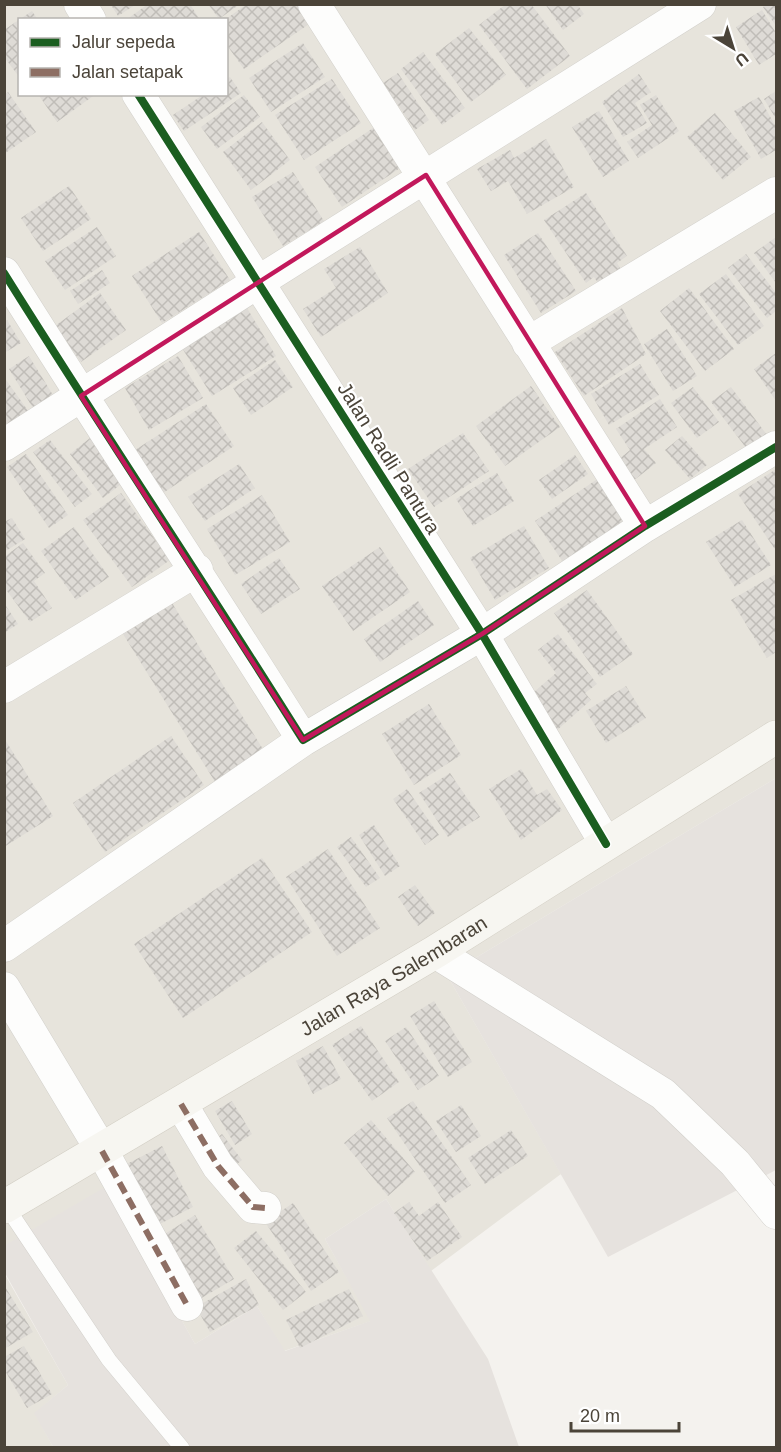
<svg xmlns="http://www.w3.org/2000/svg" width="781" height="1452" font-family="Arial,sans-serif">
<defs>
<pattern id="building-cross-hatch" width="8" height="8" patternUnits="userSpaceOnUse" patternTransform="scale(1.5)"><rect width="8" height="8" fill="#dedbd6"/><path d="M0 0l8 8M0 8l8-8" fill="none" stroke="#c0bdb8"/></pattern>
</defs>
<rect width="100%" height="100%" fill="#f4f2ee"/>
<path fill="#e7e4dc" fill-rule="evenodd" d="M5,5h771v773l-329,197 114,199 -130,97 -45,-72 -61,40 46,82 -87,30 -27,-45 -62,38 -88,-157 -102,59zM20,20h206v74h-206z
M4,1273l64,112 -33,28 18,34h-48z"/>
<path fill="#e6e2de" d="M776,778v392l-168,87 -161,-282z
M107,1186l88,158 62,-38 28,45 85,-30 -45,-82 61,-40 102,160 31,88h-466l-19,-34 34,-28 -63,-112 -1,-27z"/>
<path fill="url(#building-cross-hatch)" d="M148,4h42l10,16h-74z
M208,4h32l-21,15z
M247,4h53l12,18 -68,47 -18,-25v-25z
M506,4h25l39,52 -43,33 -48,-64z
M545,4h32l7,10 -21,16z
M767,4h9v22l-13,-19z
M111,5h24l-17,11z
M762,10l14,23v21l-17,11 -23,-38z
M32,11l6,9h-18v58l-16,-21v-27z
M469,28l37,47 -35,27 -36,-48z
M303,43l22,34 -54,35 -22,-34z
M423,52l42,56 -23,17 -41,-56z
M398,73l31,47 -14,10 -32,-47z
M639,74l12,18 -16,11 12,20 -24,14 -21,-35z
M230,77l11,16 -57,38 -11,-16 31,-21h22v-15z
M332,79l29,44 -57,37 -29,-45z
M776,91v28l-12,-20z
M8,92l28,40 -32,22v-59z
M38,94h58l-39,28z
M244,95l16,22 -43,32 -16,-22z
M656,95l23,36 -41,27 -11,-16 25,-17 -12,-20z
M759,97l17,30v23l-15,9 -27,-48z
M599,111l30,50 -26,16 -31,-50z
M715,113l36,44 -28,23 -36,-43z
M262,122l28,38 -39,30 -28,-38z
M379,124l27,40 -64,43 -27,-40z
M546,139l28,48 -47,27 -19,-33 -17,10 -14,-22 33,-19 4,8z
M293,172l31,49 -41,25 -31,-49z
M69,186l22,33 -48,32 -22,-33z
M586,193l41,63 -10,7 5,8 -22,15 -6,-9 -8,6 -42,-63z
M97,227l19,29 -51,34 -20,-29z
M199,232l31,48 -68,43 -30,-47z
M538,233l38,58 -35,22 -37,-58z
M776,237v46l-22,-30z
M360,247l28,46 -67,44 -18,-28 33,-21 -12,-19z
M746,254l30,39v18l-9,7 -39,-50z
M102,270l8,13 -32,21 -8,-13z
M726,274l38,52 -26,19 -39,-51z
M689,288l45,61 -29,22 -45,-60z
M100,293l26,37 -45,32 -26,-36z
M247,308l29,48 -64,40 -30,-48z
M622,308l24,46 -62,42 -29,-44z
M7,320l14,23 -17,10v-31z
M667,329l30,47 -24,15 -29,-47z
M776,353v48l-22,-32z
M29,356l27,44 -20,13 -27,-44z
M178,356l25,42 -54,32 -24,-42z
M275,360l18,27 -42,28 -18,-27z
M640,364l19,31 -50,30 -18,-31z
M4,377l30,42 -30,15z
M531,386l29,41 -55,39 -29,-40z
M693,387l26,35 -22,16 -26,-35z
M731,387l36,48 -20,14 -36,-47z
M660,399l17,28 -33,22 12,14 -23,18 -16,-20 13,-11 -14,-21z
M206,404l28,42 -74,49 -28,-43z
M463,433l26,38 -55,36 -26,-38z
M682,436l25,29 -17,14 -25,-29z
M90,438l34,44 -21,16 -33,-44z
M50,440l42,54 -17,13 -42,-55z
M26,454l42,61 -19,13 -42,-61z
M575,455l13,19 -36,25 -13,-19z
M239,464l16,24 -50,33 -17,-24z
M776,469v82l-38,-57z
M497,473l17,28 -41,25 -17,-27z
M599,478l29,44 -63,43 -30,-44z
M121,493l49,67 -38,27 -49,-67z
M262,495l28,47 -55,33 -28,-46z
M12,518l13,21 -21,13v-30z
M742,520l29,45 -36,22 -29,-45z
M524,526l25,42 -54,32 -25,-42z
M74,527l35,50 -33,23 -35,-49z
M23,543l22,30 -11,8 18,27 -22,14 -26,-35v-30z
M380,547l30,45 -57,39 -31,-45z
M279,558l21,31 -39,25 -20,-30z
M776,574v78l-9,6 -36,-58z
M587,590l46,64 -33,23 -46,-64z
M167,595l99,159 -49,31 -99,-159z
M418,601l16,24 -54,37 -16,-23z
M4,603l14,21 -14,9z
M558,634l39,50 -12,9 6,7 -35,31 -29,-33 29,-25 -18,-23z
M626,686l20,32 -40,25 -20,-32z
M429,704l32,51 -47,30 -32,-51z
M171,736l33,49 -99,67 -32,-49z
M4,738l49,78 -49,31z
M521,769l16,26 10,-6 15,21 -41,30 -32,-51z
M450,773l30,44 -32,20 -29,-44z
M407,789l32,46 -14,10 -32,-46z
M374,825l26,41 -15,10 -26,-41z
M351,837l29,41 -14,9 -29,-40z
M328,849l52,79 -43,28 -51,-79z
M262,858l50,74 -129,86 -49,-74z
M415,885l20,28 -17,13 -20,-29z
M434,1001l38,61 -24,15 -38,-61z
M361,1026l38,56 -27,19 -40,-56z
M406,1027l33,49 -21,14 -33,-49z
M323,1046l18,33 -28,15 -17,-33z
M232,1101l20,33 -17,11 -20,-34z
M413,1101l58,84 -26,18 -58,-85z
M461,1105l20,31 -25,16 -20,-31z
M371,1120l44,52 -27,24 -44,-53z
M511,1130l17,26 -43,28 -17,-26z
M222,1134l20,26 -11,9 -20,-26z
M162,1146l31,61 -39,20 -31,-61z
M409,1202l10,14 19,-14 24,35 -35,24 -33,-48z
M293,1203l46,69 -28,19 -46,-69z
M195,1215l39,64 -36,21 -38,-63z
M256,1231l50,61 -23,18 -49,-62z
M246,1279l13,26 -49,27 -14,-25z
M4,1285l29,47 -29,17z
M349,1289l14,27 -63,32 -14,-28z
M24,1346l28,48 -25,14 -23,-39v-12z"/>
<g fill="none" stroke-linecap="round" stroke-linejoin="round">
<g stroke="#d2d0cb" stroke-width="16">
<path id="service" d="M6,1206l103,154 73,88"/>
</g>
<g stroke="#d2d0cb" stroke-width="33">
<path id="minor" d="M80,4l10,16
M314,4c112,174 220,349 331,522
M138,94l344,540 124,210
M4,273c98,157 201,310 299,467l179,-106 163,-108 131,-79
M528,343l248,-150
M4,445l254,-163 442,-278
M4,687l193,-117
M4,946l299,-206
M435,952l228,142 72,69 41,50
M4,988l98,163 85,154
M181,1104l37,62 35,41 12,1"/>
</g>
<g stroke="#d3cfc5" stroke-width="34">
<g id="secondary">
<path id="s1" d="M4,1207l431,-255 341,-215"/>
</g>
</g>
<use href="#service" stroke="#fdfdfc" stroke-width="15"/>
<use href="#minor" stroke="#fdfdfc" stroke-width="32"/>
<use href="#secondary" stroke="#f7f6f1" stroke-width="33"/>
<path stroke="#8d6e63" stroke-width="6" stroke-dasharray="12 6" stroke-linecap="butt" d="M181,1104l37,62 35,41 12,1
M102,1151l85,154"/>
<g stroke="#fff" stroke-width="11">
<path id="cycleway" d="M138,94l344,540 124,210
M4,273c98,157 201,310 299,467l179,-106 163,-108 131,-79"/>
</g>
<use href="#cycleway" stroke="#1b5e20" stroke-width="8"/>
</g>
<path fill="none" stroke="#c2185b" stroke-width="4.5" stroke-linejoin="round" d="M426,175l219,351 -163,108 -179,106 -222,-344z"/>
<g text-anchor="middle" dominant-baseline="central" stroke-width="4.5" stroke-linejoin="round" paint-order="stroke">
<g font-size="20" fill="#4b4439" stroke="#fff">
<text transform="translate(389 458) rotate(58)">Jalan Radli Pantura</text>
<text stroke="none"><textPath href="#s1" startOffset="453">Jalan Raya Salembaran</textPath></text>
</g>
</g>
<rect width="781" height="1452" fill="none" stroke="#4b4439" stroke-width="12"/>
<rect x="18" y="18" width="210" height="78" fill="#ffffff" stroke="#b7b4b0" stroke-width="1.5"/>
<rect x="30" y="38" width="30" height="9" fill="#1b5e20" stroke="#b7b4b0" stroke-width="1.5"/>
<text x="72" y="48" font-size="18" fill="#4b4439">Jalur sepeda</text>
<rect x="30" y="68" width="30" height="9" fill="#8d6e63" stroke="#b7b4b0" stroke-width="1.5"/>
<text x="72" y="78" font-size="18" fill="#4b4439">Jalan setapak</text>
<g transform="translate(733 48) rotate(142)" stroke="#ffffff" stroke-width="4.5" paint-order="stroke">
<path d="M0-4.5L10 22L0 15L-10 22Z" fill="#4b4439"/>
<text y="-9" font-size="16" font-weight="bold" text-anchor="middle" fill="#4b4439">U</text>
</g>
<path d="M571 1422v9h108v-9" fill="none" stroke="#4b4439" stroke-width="3"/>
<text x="580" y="1422" font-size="18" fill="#4b4439" stroke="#ffffff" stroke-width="4.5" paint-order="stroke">20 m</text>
</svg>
